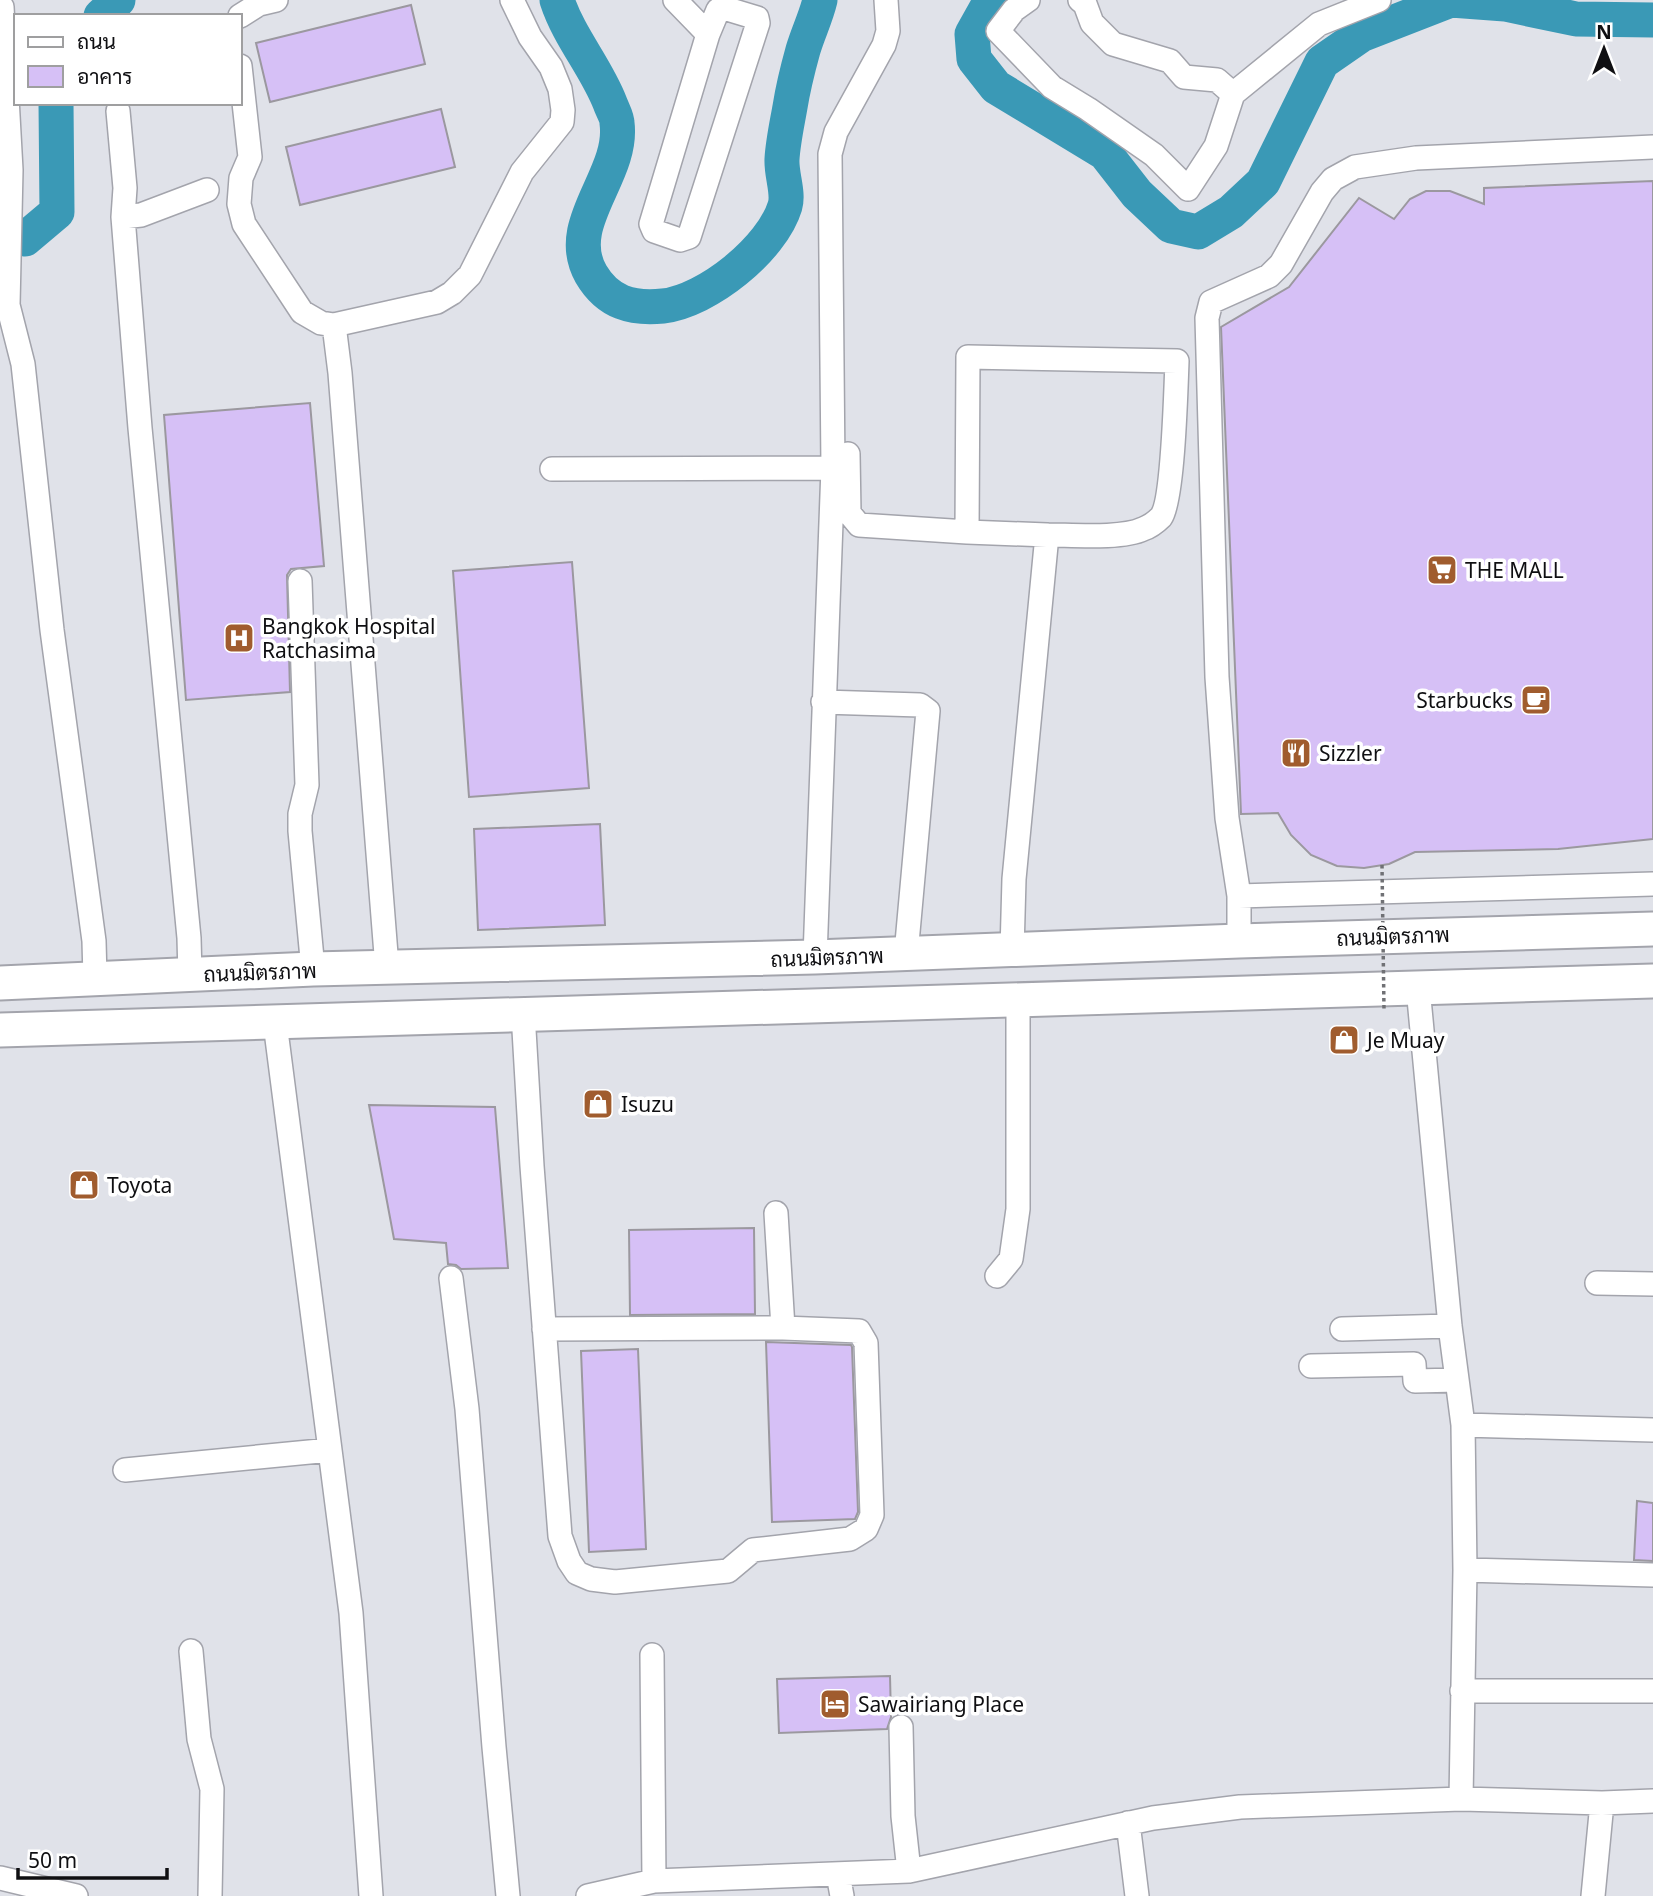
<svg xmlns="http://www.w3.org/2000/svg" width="1653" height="1896" font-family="'Noto Sans',Sarabun,sans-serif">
<rect width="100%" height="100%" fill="#e0e2e9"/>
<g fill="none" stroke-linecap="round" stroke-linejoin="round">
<path stroke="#3a99b6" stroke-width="35" d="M557,0c12,37 39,67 53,103 2,6 7,14 7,20 7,53 -55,100 -26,151 17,29 41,35 72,32 44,-5 109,-57 122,-100 4,-13 -4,-32 -3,-47 1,-17 5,-35 8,-52 3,-19 8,-39 13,-57 5,-17 13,-33 17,-50
M1001,0l-15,9 -14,25 2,25 22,28 109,66 32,41 34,32 27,6 33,-20 32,-30 59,-120 39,-27 90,-35 54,4 71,15 77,1
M101,16l17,-16
M25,239l32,-27 -1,-109"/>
</g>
<path fill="#d6c0f6" stroke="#9b989f" stroke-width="2" d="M411,5l14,59 -155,38 -14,-59z
M441,109l14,58 -155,38 -14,-58z
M1653,181v658l-95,10 -143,3 -26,12 -25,4 -27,-2 -26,-11 -20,-20 -13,-22 -37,1 -20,-487 68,-40 70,-89 35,21 16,-20 16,-8h24l34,13v-16z
M310,403l14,163 -33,3 -4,6 3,117 -104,8 -22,-285z
M572,562l17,226 -120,9 -16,-226z
M600,824l5,101 -127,5 -4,-101z
M369,1105l126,2 13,161 -47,1 -5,-4 -8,-1 -2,-21 -52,-4z
M754,1228l1,86 -125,1 -1,-85z
M766,1342l85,3 1,2 6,165 -3,7 -83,3z
M638,1349l8,200 -57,3 -8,-201z
M1637,1501l16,2v58l-19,-1z
M890,1676l1,41 -4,12 -108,4 -2,-54z"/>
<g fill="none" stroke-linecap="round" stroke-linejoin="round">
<g stroke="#a3a4ac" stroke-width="26">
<path id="minor" d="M675,0l33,34 -57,190 3,7 26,9 9,-3 69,-214 -1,-5 -33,-10 -6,2 -10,24
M1028,0l-14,10 -16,21 54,56 36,22 66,46 34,34 28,-43 17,-52 86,-70 60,-24
M1080,0l5,4 7,19 21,21 57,17 14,16 33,3 16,14
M2,7l9,163 -3,135 15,59 29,266 42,311 1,37
M240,16l19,-12 17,-4
M240,66l10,91 -9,21 -2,26 5,20 58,88 19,11 13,2 103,-23 15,-9 18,-18 52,-103 40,-50 1,-12 -3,-21 -9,-22 -21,-30 -18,-37
M118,111l7,77 -2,29 17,211 49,510 1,37
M123,217l18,-2 66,-25
M334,325l6,48 47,594
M848,454l1,59 10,12 108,7
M552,469l281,-1
M300,581l7,204 -7,29v17l13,138
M823,702l97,3 8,6 -22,243
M1239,896l414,-12
M1239,941v-45l-12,-78 -10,-141 -10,-359 4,-16 58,-26 12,-12 41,-72 11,-13 22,-12 61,-9 237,-11
M1012,951l2,-72 33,-344 -80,-3 1,-175 209,4c-1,26 -4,140 -16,156 -4,4 -12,10 -18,12 -21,10 -71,6 -96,6
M815,957l18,-489 -3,-314 6,-22 48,-87 4,-14 -2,-31
M1418,988l32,338 13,99 2,145 -4,229
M523,1013l9,153 28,370 9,25 8,12 14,6 24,3 113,-11 25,-21 97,-11 16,-10 6,-14 -6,-172 -7,-12 -76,-3 -7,-115
M275,1023l76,590 20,283
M997,1276l14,-17 7,-50v-210
M451,1278l16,131 27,338 14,149
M1597,1283l56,1
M544,1329l239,-1
M1342,1329l108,-3
M1311,1366l103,-2 1,17 42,-1
M1463,1425l190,5
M125,1470l205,-20
M1465,1570l188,5
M191,1651l8,88 13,50 -2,107
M652,1655l2,226
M1462,1691h191
M901,1727l2,89 6,55
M1128,1823l9,73
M838,1874l4,22
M0,1878l76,18
M588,1896l66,-15 255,-10 244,-53 87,-11 221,-8 141,4 51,-2
M1593,1896l9,-93"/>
</g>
<g stroke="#a3a4ac" stroke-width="37">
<path id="highway" d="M0,983l313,-14 502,-12 424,-16 414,-12
M0,1030l1653,-49"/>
</g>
<use href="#minor" stroke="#fff" stroke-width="23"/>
<use href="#highway" stroke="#fff" stroke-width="33"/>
<path stroke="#707175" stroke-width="3.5" stroke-dasharray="3.5 3.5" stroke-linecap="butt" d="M1382,865l2,145"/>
</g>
<defs>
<g id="supermarket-square" transform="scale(1.575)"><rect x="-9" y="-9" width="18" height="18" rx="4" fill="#a05c2e" stroke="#fff"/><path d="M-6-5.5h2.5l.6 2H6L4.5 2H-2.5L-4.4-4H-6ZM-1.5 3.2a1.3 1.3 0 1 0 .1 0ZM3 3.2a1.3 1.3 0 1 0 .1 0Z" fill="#fff"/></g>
<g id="hospital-square" transform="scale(1.575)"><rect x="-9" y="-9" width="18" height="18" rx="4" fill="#a05c2e" stroke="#fff"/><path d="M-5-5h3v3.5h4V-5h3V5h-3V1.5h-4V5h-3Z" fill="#fff"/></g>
<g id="cafe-square" transform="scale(1.575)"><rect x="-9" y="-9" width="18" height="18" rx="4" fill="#a05c2e" stroke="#fff"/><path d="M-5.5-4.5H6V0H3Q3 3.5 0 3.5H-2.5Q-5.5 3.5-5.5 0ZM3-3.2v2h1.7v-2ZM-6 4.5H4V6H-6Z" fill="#fff"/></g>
<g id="restaurant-square" transform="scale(1.575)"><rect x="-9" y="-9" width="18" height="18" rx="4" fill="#a05c2e" stroke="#fff"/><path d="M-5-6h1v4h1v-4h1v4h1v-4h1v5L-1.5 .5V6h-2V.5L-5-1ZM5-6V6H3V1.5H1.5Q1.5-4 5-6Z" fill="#fff"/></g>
<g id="shop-square" transform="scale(1.575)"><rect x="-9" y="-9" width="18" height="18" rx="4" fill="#a05c2e" stroke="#fff"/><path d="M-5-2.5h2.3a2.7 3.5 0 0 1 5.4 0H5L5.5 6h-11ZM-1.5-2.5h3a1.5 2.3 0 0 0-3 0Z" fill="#fff"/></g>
<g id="hotel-square" transform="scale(1.575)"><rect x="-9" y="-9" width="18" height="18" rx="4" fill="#a05c2e" stroke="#fff"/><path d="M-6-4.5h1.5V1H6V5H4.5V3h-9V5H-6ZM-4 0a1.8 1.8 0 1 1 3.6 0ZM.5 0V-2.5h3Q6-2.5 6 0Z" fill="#fff"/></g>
</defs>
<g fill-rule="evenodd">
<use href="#supermarket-square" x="1442" y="570"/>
<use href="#hospital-square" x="239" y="638"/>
<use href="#cafe-square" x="1536" y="700"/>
<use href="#restaurant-square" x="1296" y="753"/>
<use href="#shop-square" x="1344" y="1040"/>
<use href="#shop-square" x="598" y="1104"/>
<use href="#shop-square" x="84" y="1185"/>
<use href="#hotel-square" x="835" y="1704"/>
</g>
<g text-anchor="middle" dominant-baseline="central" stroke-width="7" stroke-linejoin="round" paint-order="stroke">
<g font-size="21" fill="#0f0f12" stroke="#fff" text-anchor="start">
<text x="1465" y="570">THE MALL</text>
<text x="262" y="626">Bangkok Hospital<tspan x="262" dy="24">Ratchasima</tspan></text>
<text x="1513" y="700" text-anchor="end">Starbucks</text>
<text x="1319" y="753">Sizzler</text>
<text x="1367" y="1040">Je Muay</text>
<text x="621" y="1104">Isuzu</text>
<text x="107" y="1185">Toyota</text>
<text x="858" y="1704">Sawairiang Place</text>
</g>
<g font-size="21" fill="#0f0f12" stroke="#fff">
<text transform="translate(1393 936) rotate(-2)">ถนนมิตรภาพ</text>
<text transform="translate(827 957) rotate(-2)">ถนนมิตรภาพ</text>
<text transform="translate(260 972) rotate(-2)">ถนนมิตรภาพ</text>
</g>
</g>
<rect x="14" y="14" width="228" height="91" fill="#ffffff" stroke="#9f9fa0" stroke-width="2"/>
<rect x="28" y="37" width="35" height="10" fill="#ffffff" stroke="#9f9fa0" stroke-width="2"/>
<text x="77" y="49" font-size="21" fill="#0f0f12">ถนน</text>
<rect x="28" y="66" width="35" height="21" fill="#d6c0f6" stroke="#9f9fa0" stroke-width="2"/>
<text x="77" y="84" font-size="21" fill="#0f0f12">อาคาร</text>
<g transform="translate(1604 49)" stroke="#ffffff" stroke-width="5" paint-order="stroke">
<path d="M0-5L12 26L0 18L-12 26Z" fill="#0f0f12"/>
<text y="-10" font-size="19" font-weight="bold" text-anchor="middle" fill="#0f0f12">N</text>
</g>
<path d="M18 1868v10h149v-10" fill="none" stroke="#0f0f12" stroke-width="3.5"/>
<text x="28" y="1868" font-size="21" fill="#0f0f12" stroke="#ffffff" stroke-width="5" paint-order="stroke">50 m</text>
</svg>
